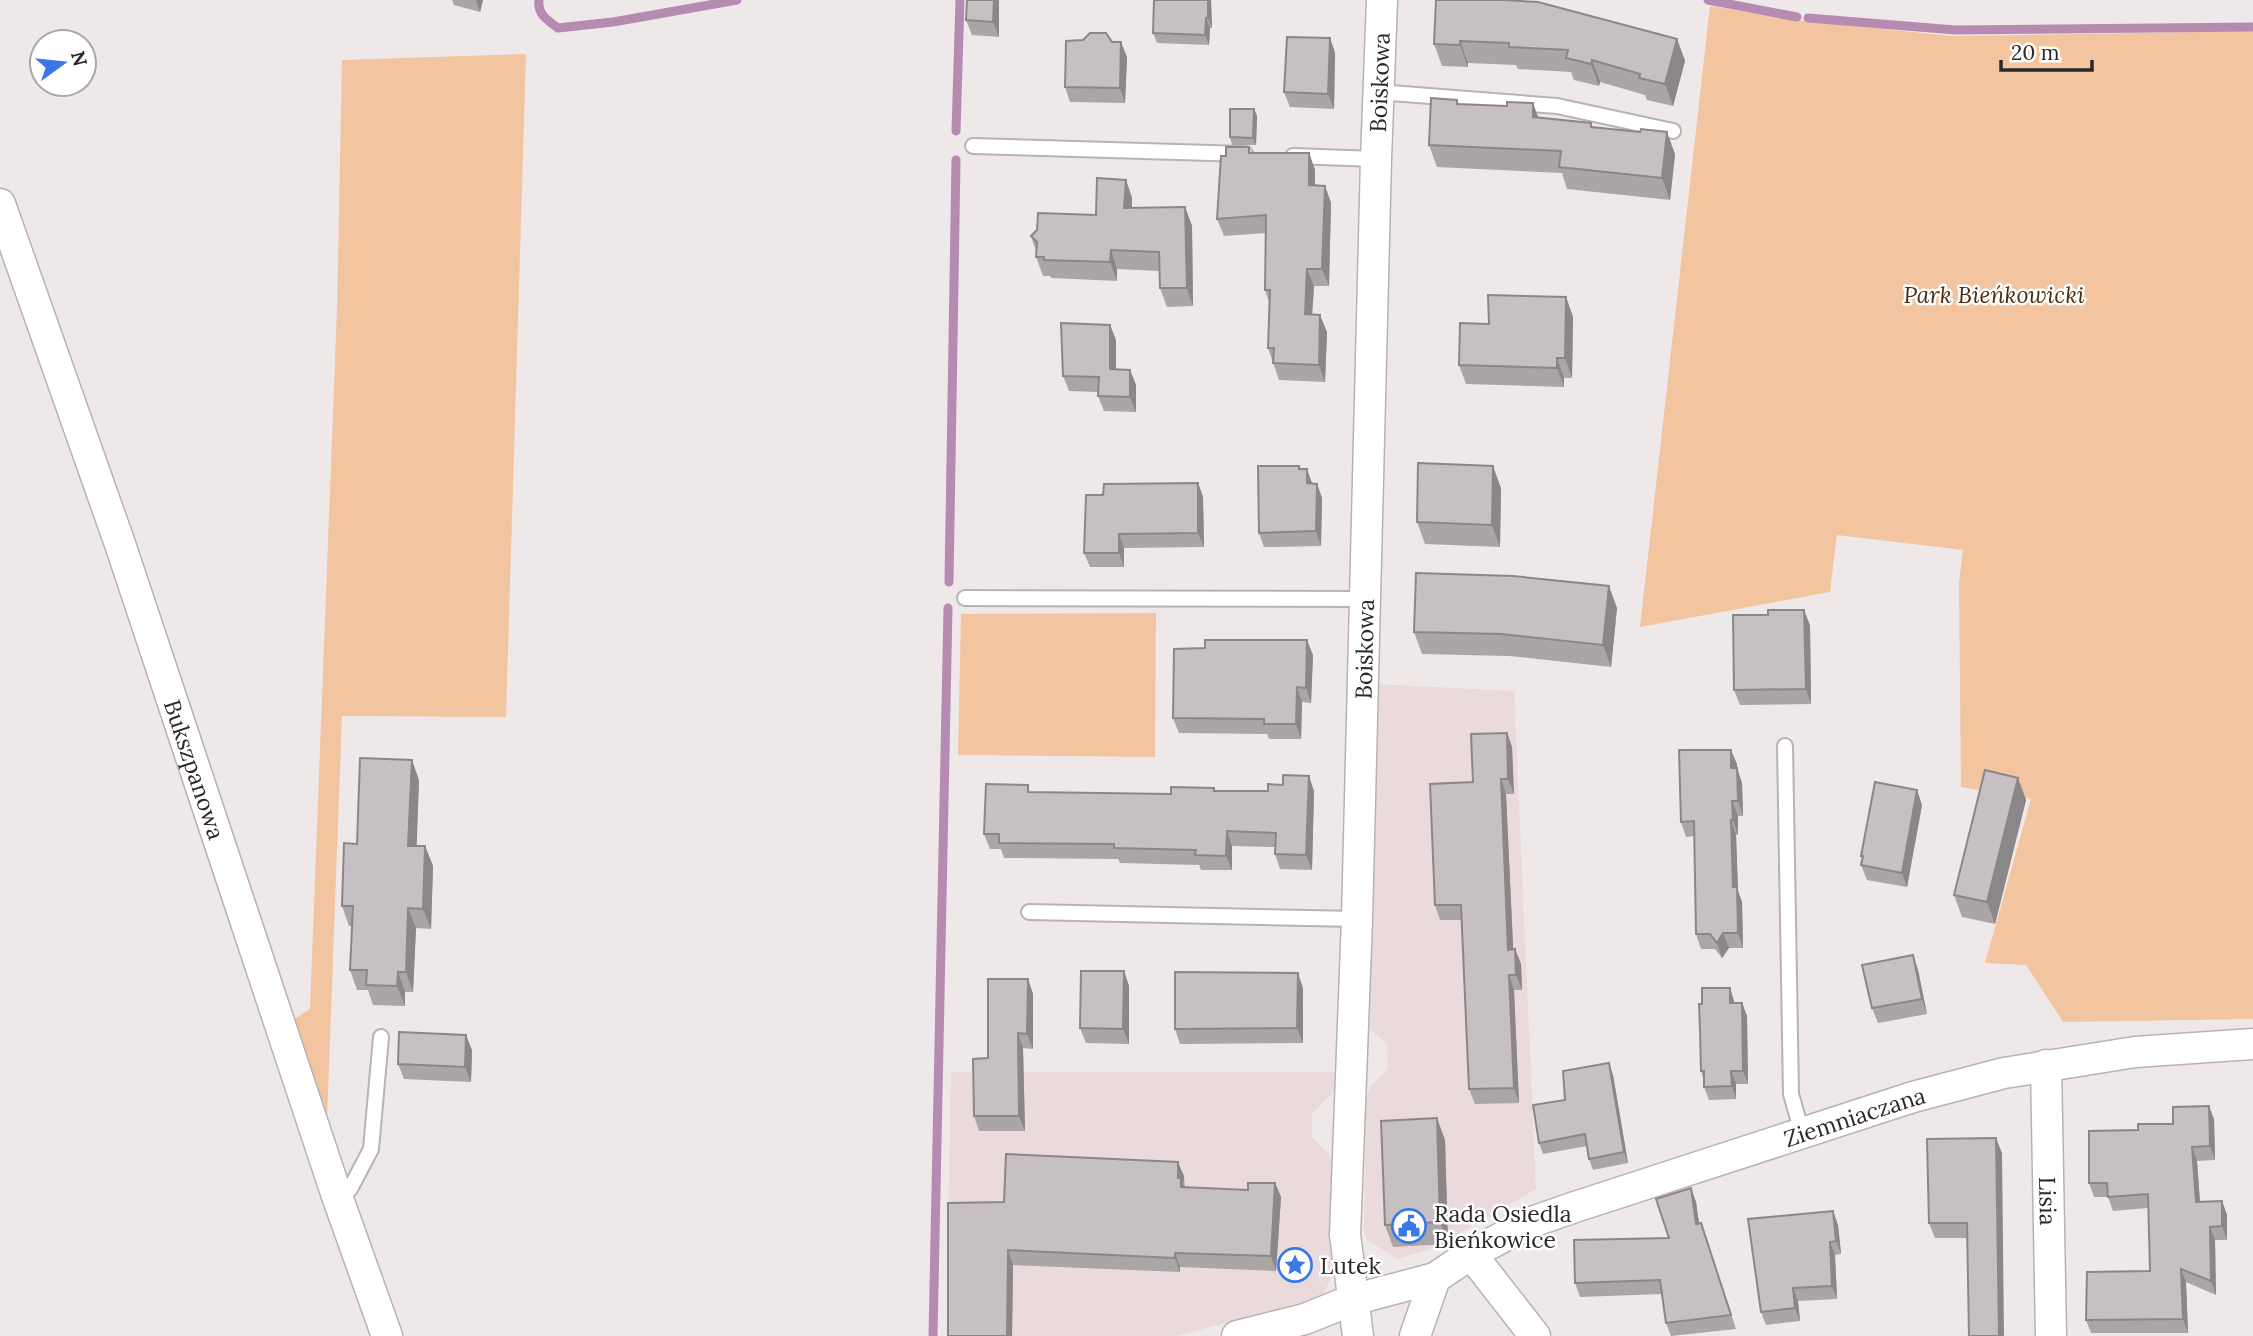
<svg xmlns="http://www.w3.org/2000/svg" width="2253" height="1336" font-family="Lora,serif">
<rect width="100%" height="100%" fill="#efe8e8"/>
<path fill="#eadadb" d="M1375,684l139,7 22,498 -76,44 -12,11 -51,15 -31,-20 -2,-11 2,-130 6,-13 16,-16 -1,-24 -24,-23z
M951,1072h384l-1,19 -22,23v23l22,23 -4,120 -8,17 -145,39h-230z"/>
<path fill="#f3c4a0" d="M1710,6l85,14 157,16 301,-5v988l-190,3 -37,-57 -41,-2 46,-164 -70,-12 -2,-205 4,-32 -126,-15 -7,57 -190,35z
M526,54l-20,663 -164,-1 -15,404 -34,-100 17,-11 27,-699 5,-250z
M1156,613l-1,144 -197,-2 3,-141z"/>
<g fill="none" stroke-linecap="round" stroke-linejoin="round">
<path stroke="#b58bb2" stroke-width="9" d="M539,0c-2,14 8,20 19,28l55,-6 124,-22
M1708,0l89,17
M1808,18l147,12 298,-3
M956,131l4,-131
M949,582l7,-422
M933,1336l15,-728"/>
<g stroke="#b9b2b3" stroke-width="18">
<path id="lane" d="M1378,92l179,14 116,25
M973,146l272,8
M1293,156l83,3
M965,598l400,1
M1785,746l6,348 11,39
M1029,912l328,7
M337,1196l13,-7 21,-40 10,-112"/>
</g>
<g stroke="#b9b2b3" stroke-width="33">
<g id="street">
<path id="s1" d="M0,204l120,340 217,652 50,140"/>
<path id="s2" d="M2046,1065l5,271"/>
<path d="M1471,1254l64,82"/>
<path d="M1237,1336l68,-17 47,-19 83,-22"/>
<path id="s3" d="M1358,1336l-13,-101 12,-316 19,-760 6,-159"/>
<path id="s4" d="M1415,1336l20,-58 36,-24 58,-31 46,-16 338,-110 91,-24 131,-21 118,-8"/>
</g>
</g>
<use href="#lane" stroke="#fff" stroke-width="14"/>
<use href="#street" stroke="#fff" stroke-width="30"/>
</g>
<path fill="#aaa5a7" d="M452,0h31l-3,12 -26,-7z
M967,0h32v37l-27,-2 -6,-15z
M1154,0h57l1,28h-2l-1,17 -52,-2 -4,-10z
M1436,0l241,39 8,22 -12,45 -26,-6 -2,-5 -45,-13 -1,4 -25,-6 -3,-8 -53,-3 -2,-4 -48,-2v4l-26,-1 -8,-22z
M1330,38l5,15 -1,56 -44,-2 -6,-15z
M1112,42l15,15 -2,46 -55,-1 -5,-15z
M1457,100l2,4 134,23 82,27 -5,46 -103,-11 -5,-16 -125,-6 -8,-22z
M1254,109l3,7 -1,29h-24l-2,-8z
M1249,147l2,6h58l6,17v15l10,1 6,17 -2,83h-15l-2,28 15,18 -2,50 -46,-2 -11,-32 1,-46 -4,-12 1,-57 -42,3 -7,-17 9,-63z
M1126,180l6,18v10l53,-1 7,19 1,80 -26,1 -7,-19v-17l-43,-2v12l-66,-3 -1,-2h-7l-7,-19v-6l-5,-15 65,-21z
M1566,297l7,20 -1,61h-8v9l-98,-3 -7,-19 30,-41z
M1110,325l6,15v29l14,1 6,15v27l-32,-1 -6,-15v-4l-29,-1 -6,-15z
M1299,466l13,17 5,1 5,14 -1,48 -57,1 -5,-14z
M1198,483l5,14 1,50 -80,1v19h-34l-6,-14 19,-58z
M1501,488l-1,59 -75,-3 -8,-22z
M1617,608l-6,59 -102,-11 -87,-2 -8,-22z
M1810,625l1,79 -71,1 -6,-15z
M1313,655l-2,48 -9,-1 -1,37h-32l-2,-5 -88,-1 -6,-15z
M1507,733l5,14 2,47h-8l7,156 2,-1 6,15 1,26h-8l5,113 -44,1 -6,-15 -7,-169h-22l-5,-15 38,-123z
M1737,764v4l5,15 1,33h-5v19h-2l2,56 4,11 1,46h-14l-7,10 -7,-9h-14l-5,-15 -2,-98 -8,1 -5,-15z
M2018,778l8,22 -31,124 -33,-7 -8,-22z
M419,780l-3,66h9l8,20 -2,63 -15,-1 -3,64h-8v14l-32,-1 -5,-15h-11l-7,-20 2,-44h-3l-7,-20 15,-62z
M1215,791h99l-2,79 -32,-1 -5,-15v-7l-43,-1v24h-31l-2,-5 -79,-2 -2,-4 -114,-1 -3,-9h-11l-6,-15 47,-42 140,2z
M1922,805l-15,82 -40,-7 -6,-15 1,-6 -1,-3z
M1913,955l5,15 9,44 -49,9 -6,-15z
M1124,971l5,15v58l-43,-1 -6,-15z
M1028,979l5,15v55l-10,-1 2,83h-46l-5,-15 14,-58z
M1303,988v55l-123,1 -5,-15z
M1730,988l4,15h8l5,13 1,68h-12v15l-27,1 -5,-13v-6l-3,-10 1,-67z
M472,1050l-1,32 -67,-3 -6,-15z
M1613,1075l15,88 -35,7 -4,-11 -2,-13 -44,8 -4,-11 26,-43z
M2214,1119l1,41 -18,1 3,41 22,-1 5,14v25h-12l1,55 -30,-13 2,51h-97l-5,-13 64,-49 -2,-63 -35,3 -5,-14h-14l-5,-14 49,-53z
M1445,1140l3,104 -55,3 -8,-22z
M2002,1153l-35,85h-32l-6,-15z
M1184,1176l1,11 63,3 27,-7 6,14 -5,74 -96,-4v5l-167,-7 -1,71h-64l56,-134z
M1691,1188l5,14 3,21 7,14 30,92 -65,7 -5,-13 -4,-29 -82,3 -5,-14 94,-45z
M1833,1211l5,14 3,29 -6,1 2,44 -39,2 2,20 -34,4 -5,-13z"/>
<path fill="#8b8688" d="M476,0h7l-3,12z
M994,0h5v37l-6,-15z
M1208,0h3l1,28 -4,-10z
M1206,18l4,10 -1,17 -4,-10z
M1330,38l5,15 -1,56 -6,-15z
M1677,39l8,22 -12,45 -8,-22z
M1460,41l8,22v4l-8,-22z
M1121,42l6,15 -2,46 -5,-15z
M1592,60l8,22 -1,4 -8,-22z
M1533,103l8,22 -8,-8z
M1254,109l3,7 -1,29 -3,-7z
M1667,132l8,22 -5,46 -8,-22z
M1309,153l6,17v33l-6,-18z
M1126,180l6,18 -1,29 -7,-19z
M1325,186l6,17 -2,83 -7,-17z
M1185,207l7,19 1,80 -6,-18z
M1111,250l6,19v12l-7,-19z
M1307,269l7,17 -3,45 -6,-17z
M1566,297l7,20 -1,61 -7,-20z
M1320,315l7,17 -2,50 -6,-17z
M1110,325l6,15v44l-6,-15z
M1557,358l7,20v9l-7,-19z
M1130,370l6,15v27l-6,-15z
M1493,466l8,22 -1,59 -8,-22z
M1307,469l5,14h-5z
M1198,483l5,14 1,50 -6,-14z
M1317,484l5,14 -1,48 -5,-15z
M1119,534l5,14v19l-5,-14z
M1609,586l8,22 -6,59 -8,-22z
M1804,610l6,15 1,79 -5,-15z
M1307,640l6,15 -2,48 -5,-15z
M1297,687l5,15 -1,37 -5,-15z
M1507,733l5,14 2,47 -6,-15z
M1731,750l6,14v19l-6,-15z
M412,760l7,20 -3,85 -8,-19z
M1737,768l5,15 1,33 -5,-15z
M1309,776l5,15 -2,79 -6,-15z
M2018,778l8,22 -31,124 -8,-22z
M1501,779l5,15 8,171 -6,-15z
M1917,790l5,15 -15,82 -5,-14z
M1732,801l6,15v19l-5,-15z
M1731,820l5,15 2,56 4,11 1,46 -5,-15 -5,-46z
M1227,831l5,15v24l-6,-14z
M425,846l8,20 -2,63 -8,-20z
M408,908l8,20 -3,64 -7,-20z
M1723,933l6,15 -7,10 -5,-15z
M1515,949l6,15 1,26 -6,-15z
M1913,955l5,15 9,44 -5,-15z
M1124,971l5,15v58l-6,-15z
M398,972l7,20v14l-8,-20z
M1298,973l5,15v55l-6,-15z
M1509,975l5,15 5,113 -5,-15z
M1028,979l5,15v55l-6,-15z
M1730,988l4,13 1,15 -5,-13z
M1742,1003l5,13 1,68 -5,-13z
M1018,1033l5,15 2,83 -6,-15z
M466,1035l6,15 -1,32 -6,-15z
M1609,1063l4,12 15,88 -4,-11z
M1731,1071l5,13v15l-4,-13z
M2209,1106l5,13 1,41 -5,-14z
M1437,1118l8,22 3,104 -8,-22z
M1996,1138l6,15 2,183h-5z
M2192,1147l5,14 4,55 -5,-14z
M1178,1162l6,14 -1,8 3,8v9l-8,-23z
M1275,1183l6,14 -5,74 -5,-15z
M1691,1188l5,14 5,36 -5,-14z
M2222,1201l5,14v25l-5,-14z
M1833,1211l5,14 3,29 -5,-13z
M2210,1227l5,13 1,55 -5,-14z
M1830,1242l5,13 2,44 -5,-13z
M1008,1250l5,15 -1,71h-5z
M1175,1253l5,14v5l-5,-14z
M2181,1269l5,13 2,51 -5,-14z
M1793,1288l5,13 2,20 -5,-13z"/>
<path fill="#c6c0c2" stroke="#8b8688" stroke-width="2" d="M967,0h27l-1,22 -27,-2z
M1154,0h54v18h-2l-1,17 -52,-2z
M1436,0h68l34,2 139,37 -12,45 -26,-6 1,-4 -48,-14 -1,4 -25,-6 2,-8 -59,-3v-4l-49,-2v4l-26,-1z
M1090,33h16l6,9h9l-1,46 -55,-1 1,-46 17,-1z
M1287,37l43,1 -2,56 -44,-2z
M1431,98l26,2v4l50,2v-4l26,1v14l58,6v4l49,5 1,-3 26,3 -5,46 -103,-11 2,-16 -132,-6z
M1230,109h24l-1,29 -23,-1z
M1226,147h23v6h60v32l16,1 -3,83h-15l-2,45 15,1 -1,50 -46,-2 1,-15h-6l2,-58h-5l1,-75 -49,4 4,-63h5z
M1097,178l29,2 -2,28 61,-1 2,81h-27l-1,-36 -48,-2 -1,12 -66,-2v-3h-8l1,-15 -6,-6 6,-6 1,-17 58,2z
M1488,295l78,2 -1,61h-8v10l-98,-3 1,-42 29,1z
M1061,323l49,2v44l20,1v27l-32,-1 1,-19 -36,-1z
M1418,463l75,3 -1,59 -75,-3z
M1258,466h41v3h8v14l10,1 -1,47 -57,2z
M1198,483v50l-79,1v19h-35l2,-58h17l1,-11z
M1416,573l97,3 96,10 -6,59 -102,-11 -87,-2z
M1768,610h36l2,79 -72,1 -1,-75h35z
M1205,640h102l-1,48 -9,-1 -1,37h-32v-5l-91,-1 1,-69 31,-1z
M1507,733l1,46h-7l7,171 7,-1 1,26h-7l5,113 -45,1 -8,-184h-26l-5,-121 43,-2 -2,-48z
M1679,750h52v18h6l1,33h-6l1,19h-2l2,67h4l1,46h-15l-6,10 -7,-9h-14l-2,-113 -13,1z
M360,758l52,2 -4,86h17l-2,63 -15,-1 -2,64h-8l-1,14 -31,-1 1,-15h-17l3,-64h-11l2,-63 13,1z
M1985,770l33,8 -31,124 -33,-7z
M1283,775l26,1 -3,79 -31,-1 1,-21 -49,-2 -1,25 -31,-1 1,-5 -82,-2v-4l-115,-1v-9h-15l2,-50 42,1v7l143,2v-7l43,1v3h54v-7l15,1z
M1875,782l42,8 -15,83 -41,-8 2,-9h-2z
M1913,955l9,44 -50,9 -10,-43z
M1081,971h43l-1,58 -43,-1z
M1175,972l123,1 -1,55 -122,1z
M988,979h40l-1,55 -9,-1 1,83h-45l-1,-57 15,-1z
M1702,988h28v15h12l1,68h-12l1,15 -28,1v-16h-3l-1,-41 -1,-26h3z
M399,1032l67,3 -1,32 -67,-3z
M1609,1063l15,89 -35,7 -4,-25 -46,9 -6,-38 32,-5 -2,-29z
M2209,1106l1,40 -18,1 4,55 26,-1v25l-12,1 1,54 -30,-12 2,50 -97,1 1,-48 63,-1 -2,-77 -40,3 -1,-14h-18v-52l49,-1v-6h35v-17z
M1437,1118l3,104 -55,3 -4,-104z
M1996,1138l3,198h-30l-2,-113h-38l-2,-84z
M1006,1154l172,8v16h3v9l67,3v-7h27l-4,73 -96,-3v5l-167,-8 -1,86h-59v-133l56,-1z
M1691,1188l5,36 5,-1 30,92 -65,8 -6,-43 -85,3 -1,-43 95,-2 -13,-39z
M1833,1211l3,30 -6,1 2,44 -39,2 2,20 -34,4 -13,-93z"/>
<defs>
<g id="civic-ring" transform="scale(1.75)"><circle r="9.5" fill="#fff" stroke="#3a78e7" stroke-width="1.5"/><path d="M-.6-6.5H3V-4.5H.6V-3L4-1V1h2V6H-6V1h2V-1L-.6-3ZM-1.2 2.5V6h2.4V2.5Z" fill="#3a78e7"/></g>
<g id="sight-ring" transform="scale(1.75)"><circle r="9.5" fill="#fff" stroke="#3a78e7" stroke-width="1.5"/><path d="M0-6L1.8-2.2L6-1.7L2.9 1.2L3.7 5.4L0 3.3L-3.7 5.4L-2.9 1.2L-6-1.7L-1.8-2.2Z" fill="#3a78e7"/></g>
</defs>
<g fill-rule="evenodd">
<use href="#civic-ring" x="1409" y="1226"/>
<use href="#sight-ring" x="1295" y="1265"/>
</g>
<g text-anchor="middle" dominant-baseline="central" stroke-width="5" stroke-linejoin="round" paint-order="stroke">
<g font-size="23" fill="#2a2828" stroke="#fff">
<text stroke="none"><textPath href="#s3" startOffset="1255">Boiskowa</textPath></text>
<text stroke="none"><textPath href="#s3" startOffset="688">Boiskowa</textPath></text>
<text stroke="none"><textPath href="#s1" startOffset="598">Bukszpanowa</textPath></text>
<text stroke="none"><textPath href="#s4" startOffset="513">Ziemniaczana</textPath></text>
<text stroke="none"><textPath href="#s2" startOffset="136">Lisia</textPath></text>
</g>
<g font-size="23" font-style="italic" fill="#4e2e12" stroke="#fff">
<text x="1994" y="294">Park Bieńkowicki</text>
</g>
<g font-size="23" fill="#2a2828" stroke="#fff" text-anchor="start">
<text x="1434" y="1213">Rada Osiedla<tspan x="1434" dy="26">Bieńkowice</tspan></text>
<text x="1320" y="1265">Lutek</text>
</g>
</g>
<g transform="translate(63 63) rotate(75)"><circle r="33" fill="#ffffff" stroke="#aaa9a9" stroke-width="2"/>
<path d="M0-5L12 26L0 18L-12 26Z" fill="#3a78e7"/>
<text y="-10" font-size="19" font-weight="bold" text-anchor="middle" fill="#2a2828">N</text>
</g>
<path d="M2001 60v10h91v-10" fill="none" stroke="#2a2828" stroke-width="3.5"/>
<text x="2011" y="60" font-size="21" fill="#2a2828" stroke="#ffffff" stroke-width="5" paint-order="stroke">20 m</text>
</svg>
